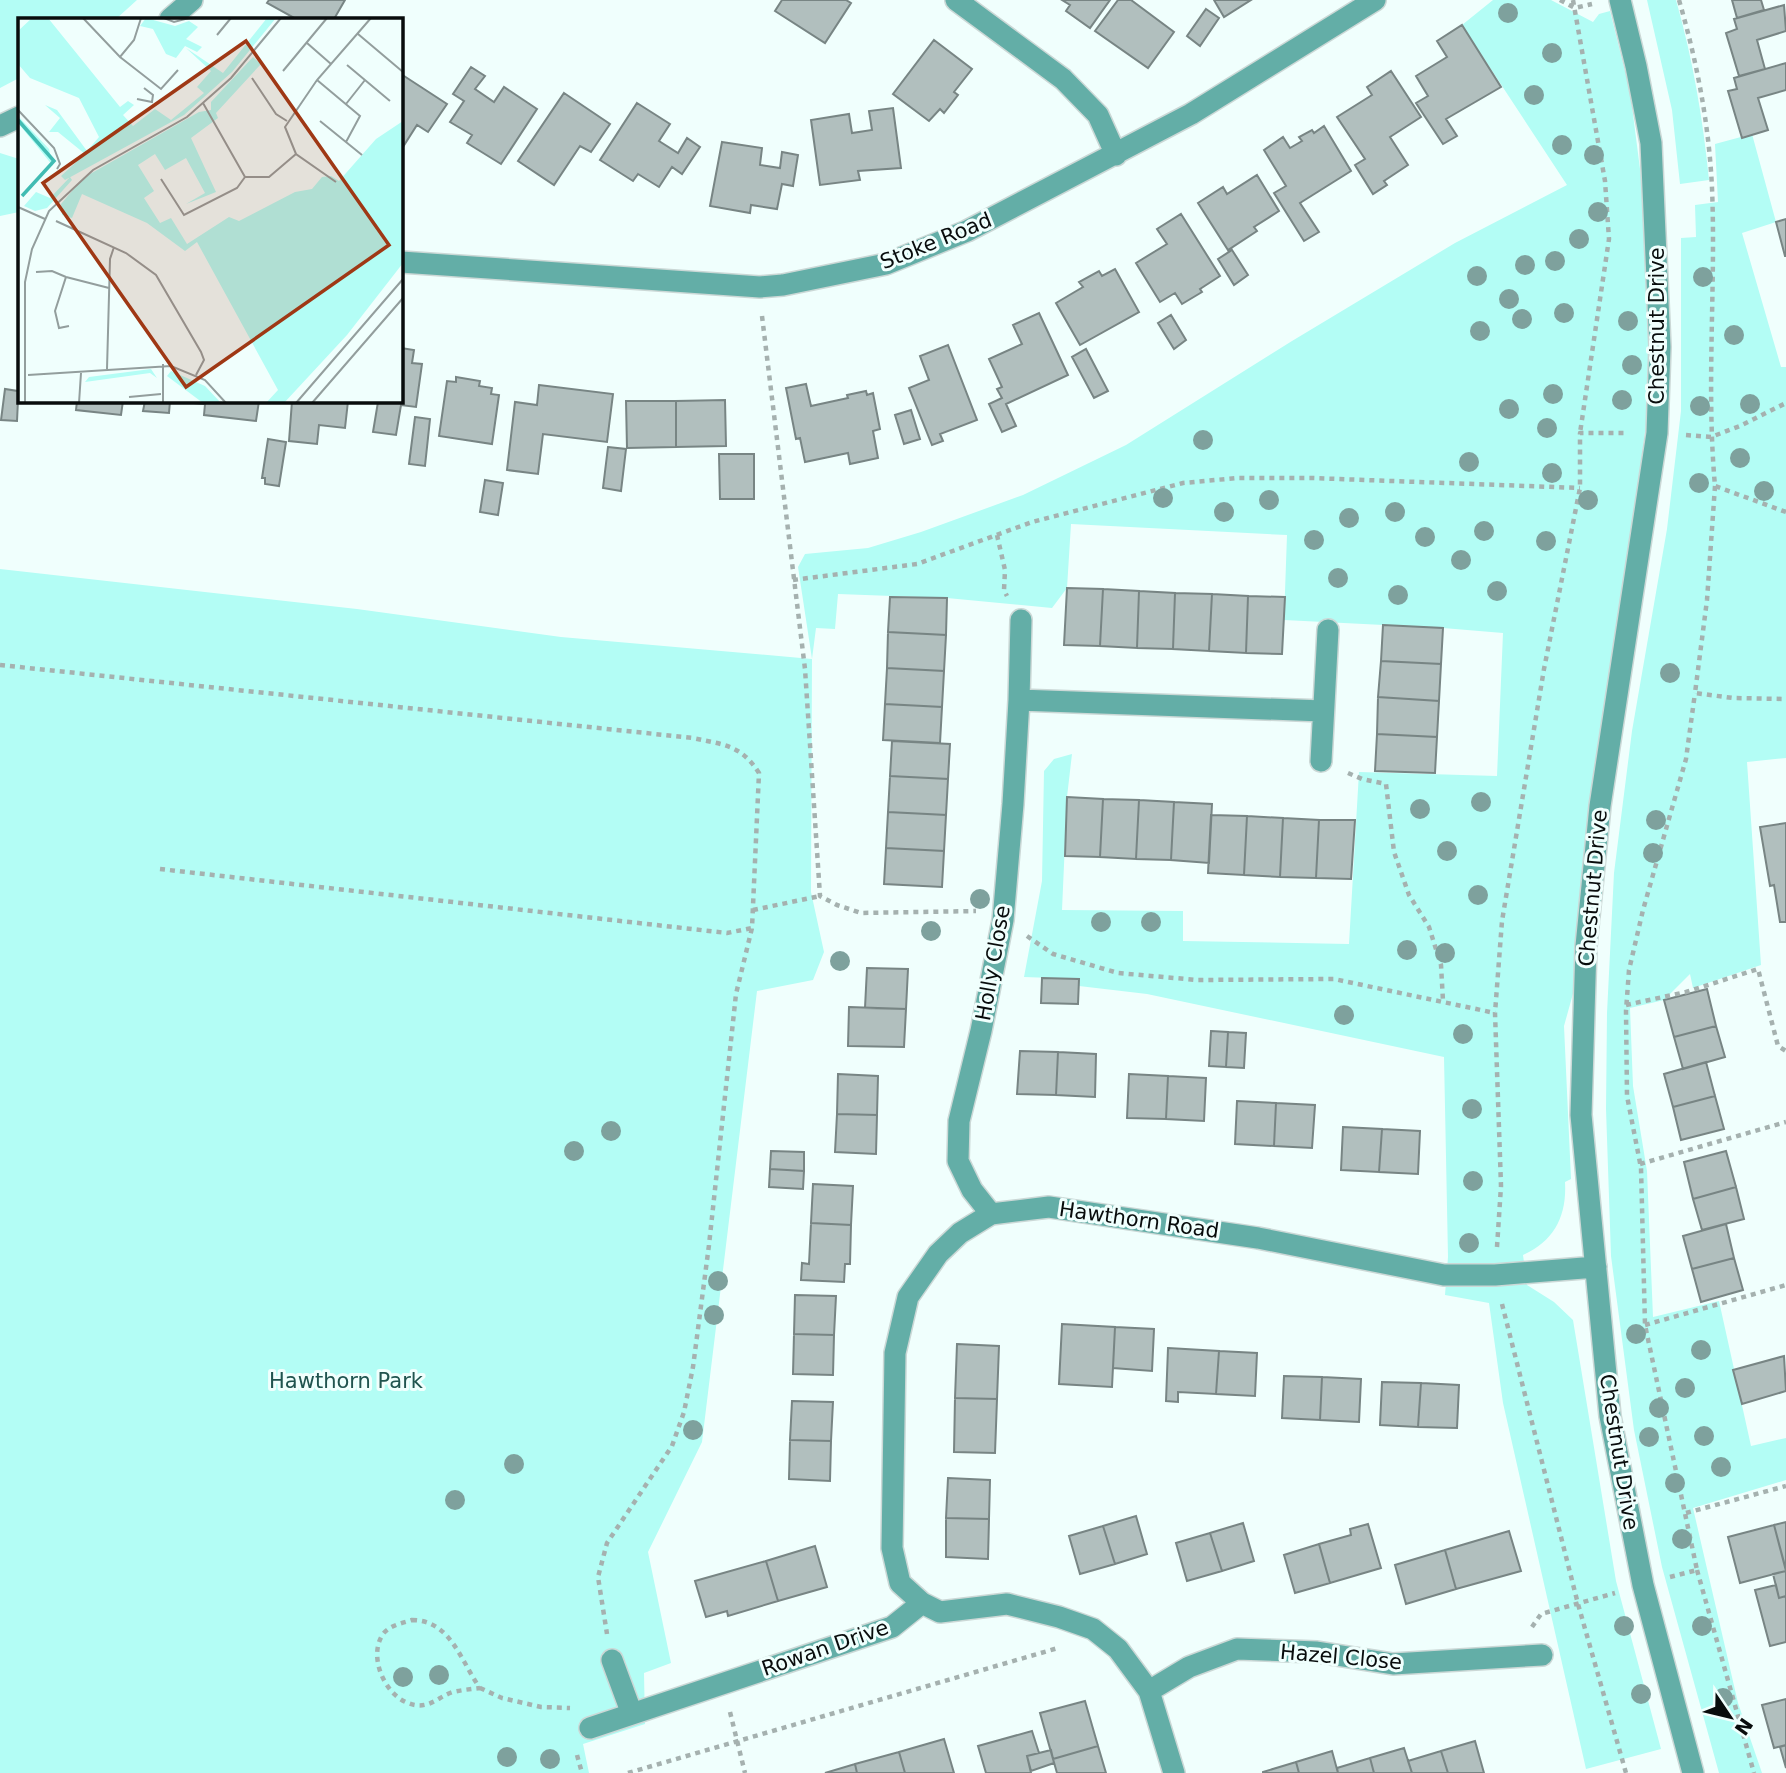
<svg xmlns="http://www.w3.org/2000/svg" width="1786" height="1773" font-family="'DejaVu Sans',sans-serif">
<rect width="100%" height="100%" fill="#f0fffd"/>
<path fill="#b3fdf5" d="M0,0h137l-21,19h-97v59l-19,10z
M1493,0h58l42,22 6,-8 11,-3 20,80 15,117 6,111 -5,105 -9,69 4,1 -67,496 -10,36 7,153 -6,3c2,34 -11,59 -42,73l4,30 27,17 19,18 43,261 45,168 -75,20 -83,-366 -14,-100 -44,-8 3,-38 -4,-200 -297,-63 -68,-8v-7l-55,-2 18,-96 2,-110 10,-12 18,-5 -5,43 -5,113 121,1v30l166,3 10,-172 138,4 6,-143 -60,-5 -159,-8 3,-85 -216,-11 -4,64 -15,20 -105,-10 -109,-4 -3,35 -19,-1 -4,31 -1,233 13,60 -11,28 -56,11 -55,451 -54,110 23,111 -27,10 1,51 -62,20 6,29h-589v-1204l357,40 204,28 251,22 -14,-92 7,-13 63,-6 53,-16 102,-37 103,-50 166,-104 163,-98 112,-58 -105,-160z
M1647,0h29c17,60 27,119 33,180l-29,4 -8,-74z
M1752,134l24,88 -34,11 39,134h5v391l-39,4 14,203 -68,23 -3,-14 -26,26 -34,8 3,78 14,85 6,146 66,-16 32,145 35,-8v42l-93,28 45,195 24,70h-43l-57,-206 -28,-137 -23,-174 -5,-147 1,-96 7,-140 18,-142 35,-202 14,-118v-173l15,-1 -1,-32 23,-3 -3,-58z
M0,153l19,6v53l-19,4z"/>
<path fill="#b1bfbe" stroke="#788584" stroke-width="2" d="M269,0h76l-11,19h-38l-29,-16z
M782,0h64l5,3 -26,40 -50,-32z
M1062,0h48l-20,28 -24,-17 4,-6z
M1118,0h13l43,32 -26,36 -53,-37z
M1214,0h37l-27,17z
M1732,0h29l3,10 -27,8z
M1784,5l2,26 -29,9 8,29 -26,7 -13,-43 11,-4 -3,-10z
M1206,9l13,9 -19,28 -13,-10z
M1462,25l39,62 -55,32 11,17 -14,8 -27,-41 12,-7 -12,-20 31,-19 -10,-16z
M934,40l38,29 -18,23 4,3 -14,18 -4,-4 -11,12 -36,-27z
M1786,63v27l-28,8 10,32 -26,8 -14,-47 9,-2 -3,-11z
M471,67l14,9 -10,13 19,13 10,-15 33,22 -36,55 -34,-21 5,-8 -22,-13 14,-21 -11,-7z
M1391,71l30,46 -31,20 18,28 -24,16 3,4 -14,9 -18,-29 10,-6 -28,-42 35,-22 -5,-8z
M401,74l46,30 -19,28 -11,-7 -16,25z
M564,93l46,31 -19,28 -11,-6 -26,39 -36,-24z
M637,103l33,21 -11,17 19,12 9,-15 13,9 -18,27 -10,-7 -13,20 -21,-13 -5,7 -33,-21z
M893,108l8,60 -43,3 2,9 -40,5 -9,-65 38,-6 3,19 20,-3 -3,-19z
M1324,126l27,45 -51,32 19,29 -15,9 -30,-48 12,-7 -22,-36 19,-13 7,11 12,-7 -3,-4 13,-7 2,3z
M722,142l40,6 -2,17 20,3 2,-16 16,3 -5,31 -11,-2 -5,25 -26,-4 -1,8 -40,-7z
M1257,175l22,36 -25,16 3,4 -29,19 -30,-47 25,-16 4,7z
M1181,214l39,62 -20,13 2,3 -20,12 -7,-11 -15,9 -24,-39 31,-19 -10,-15z
M1786,219v37h-1l-9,-34z
M1232,250l16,25 -14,10 -16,-26z
M1115,269l24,43 -59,33 -24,-42 27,-16 -4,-5 20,-11 3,5z
M1039,313l29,62 -62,29 10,22 -14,6 -13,-28 13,-6 -5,-9 5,-2 -13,-28 33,-15 -9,-19z
M1171,315l15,25 -12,9 -16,-26z
M948,345l29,75 -37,14 3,7 -11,4 -23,-57 20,-8 -9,-24z
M401,348l13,2 -2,13 10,1 -6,43 -15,-2 -5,30 -23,-3 5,-30 -9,-1h32z
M1086,349l22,42 -14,7 -22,-41z
M456,377l24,4 -1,5 13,2 -1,6 8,1 -7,49 -53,-8 8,-55 9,1z
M19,379l-2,42 -16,-1 4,-31 13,2z
M806,384l5,22 37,-8 -1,-3 19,-4 1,4 6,-2 7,36 -7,2 5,27 -28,6 -2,-11 -43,9 -5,-24 -4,1 -10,-51z
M539,385l74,9 -6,48 -64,-8 -5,40 -31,-4 8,-68 22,3z
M725,400l1,46 -50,1v-46z
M77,401h46l-2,14 -45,-5z
M145,401h25l-1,12 -26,-2z
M171,401h88l-3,20 -52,-6 1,-11z
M292,401h56l-3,27 -26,-3 -2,19 -28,-3z
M626,401h50v46l-49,1z
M911,410l9,29 -16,5 -9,-29z
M415,417l15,2 -5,47 -16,-2z
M268,439l18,3 -7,44 -14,-2v-6h-3z
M608,447l18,2 -5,42 -18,-3z
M719,454h35v45h-34z
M485,480l18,3 -5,32 -18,-3z
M1067,588l36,1 -3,57 -36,-1z
M1103,589l36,2 -2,57 -37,-2z
M1139,591l36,2 -2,56 -36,-1z
M1175,593l37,1 -3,57 -36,-2z
M1212,594l36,2 -2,57 -37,-2z
M1248,596l37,1 -3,57 -36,-1z
M890,597l57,1 -1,37 -58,-3z
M1383,625l60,3 -2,36 -60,-3z
M888,632l58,3 -2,36 -57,-3z
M1381,661l60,3 -2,37 -61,-4z
M887,668l57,3 -2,36 -57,-3z
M1378,697l61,4 -2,36 -60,-3z
M885,704l57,3 -2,36 -57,-3z
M1377,734l60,3 -2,36 -60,-2z
M892,741l58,3 -2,35 -58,-3z
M890,776l58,3 -2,36 -58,-3z
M1067,797l36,2 -3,58 -35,-1z
M1103,799l36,1 -3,59 -36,-2z
M1139,800l35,2 -3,58 -35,-1z
M1174,802l38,2 -3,59 -38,-3z
M888,812l58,3 -2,36 -58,-3z
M1211,815l36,1 -3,59 -36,-2z
M1247,816l36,2 -3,59 -36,-2z
M1283,818l36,2 -3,58 -36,-1z
M1319,820h36l-4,59 -35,-1z
M1786,823v99h-6l-6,-37 -4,1 -10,-59z
M886,848l58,3 -2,36 -58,-3z
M867,968l41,1 -2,40 -41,-1z
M1042,978l37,1 -1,25 -37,-1z
M1707,989l9,37 -42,11 -10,-37z
M849,1007l57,2 -2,38 -56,-1z
M1716,1026l9,31 -42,12 -9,-32z
M1211,1031l17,1 -2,35 -17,-1z
M1228,1032l18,1 -2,35 -18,-1z
M1020,1051l38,1 -2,43 -39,-1z
M1058,1052l38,2 -1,43 -39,-2z
M1706,1062l9,34 -42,11 -9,-33z
M838,1074l40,2 -1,39 -40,-1z
M1129,1074l39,2 -2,43 -39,-1z
M1168,1076l38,2 -2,43 -38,-2z
M1715,1096l9,33 -43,11 -8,-33z
M1237,1101l39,2 -2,43 -39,-2z
M1276,1103l39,2 -3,43 -38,-2z
M837,1114l40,1 -1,39 -41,-2z
M1343,1127l39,2 -3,43 -38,-2z
M1382,1129l38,2 -2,43 -39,-2z
M771,1151l33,1v19l-34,-2z
M1726,1151l10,36 -43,12 -9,-37z
M770,1169l34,2 -1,18 -34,-2z
M813,1184l40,2 -2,39 -40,-2z
M1736,1187l8,32 -42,11 -9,-31z
M811,1223l40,2 -1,39h-5l-1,18 -43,-2 1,-17 7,1z
M1726,1224l8,34 -42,11 -9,-33z
M1734,1258l9,32 -42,12 -9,-33z
M795,1295l41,1 -2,39 -40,-1z
M1062,1324l53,3 -3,60 -53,-3z
M1115,1327l39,2 -2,42 -39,-3z
M794,1334l40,1 -1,40 -40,-1z
M957,1344l42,2 -2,53 -42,-1z
M1168,1348l51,3 -3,43 -38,-2v10l-12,-1z
M1219,1351l38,2 -2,43 -39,-2z
M1784,1356l2,35 -44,13 -9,-34z
M1284,1376l38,1 -2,43 -38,-2z
M1322,1377l39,2 -2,43 -39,-2z
M1382,1382l39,1 -3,44 -38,-2z
M1421,1383l38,2 -2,43 -39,-1z
M955,1398l42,1 -2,54 -41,-1z
M792,1401l41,1 -2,39 -41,-1z
M790,1440l41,1 -1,40 -41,-2z
M948,1478l42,2 -1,39 -43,-1z
M1136,1516l11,38 -32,10 -12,-38z
M946,1518l43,1 -1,40 -42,-2z
M1786,1522v48l-12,-45z
M1243,1523l11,38 -32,10 -12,-38z
M1368,1524l13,44 -51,15 -11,-39 32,-9 -1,-6z
M1774,1525l12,46 -46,12 -12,-46z
M1103,1526l12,38 -35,10 -11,-38z
M1509,1531l12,40 -65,18 -11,-39z
M1210,1533l12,38 -35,10 -11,-38z
M1319,1544l11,39 -35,10 -11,-38z
M815,1546l12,41 -49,14 -12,-40z
M1445,1550l11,39 -50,15 -11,-39z
M766,1561l12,40 -50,15 -1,-5 -21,6 -11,-36z
M1786,1571v25l-7,2 -6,-24z
M1776,1585l3,13 7,-2v46l-16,4 -15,-56z
M1786,1699v46l-12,3 -12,-43z
M1085,1701l13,45 -45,13 -13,-46z
M1032,1731l7,22 -12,3 4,17h-45l-8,-27z
M944,1739l10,34h-49l-6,-21z
M1475,1741l9,32h-36l-7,-22z
M1786,1745v23l-6,-21z
M1098,1746l8,27h-49l-4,-14z
M1404,1748l8,25h-38l-4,-15z
M1051,1750l3,13 -23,8 -4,-15z
M1332,1751l6,22h-39l-3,-11z
M1441,1751l7,22h-36l-4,-12z
M899,1752l6,21h-48l-2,-9z
M1370,1758l4,15h-36l-1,-5z
M1296,1762l3,11h-36v-1z
M855,1764l2,9h-32z"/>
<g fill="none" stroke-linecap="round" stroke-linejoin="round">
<g stroke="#cbd8d6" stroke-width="24">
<path id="minor" d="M956,0l107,79 35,36 18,40
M1620,0l16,66 15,77 9,204 -3,86 -57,373 -14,140 -5,169 29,301 33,169 50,188
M170,19l22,-19
M0,126l19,-9
M401,262l359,25 23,-2 103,-21 81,-33 224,-117 184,-114
M1019,700l2,-80
M1321,761l7,-131
M991,1214l-19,-24 -14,-29 1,-40 22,-90 22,-111 10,-116 6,-104 304,11
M612,1660l20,54
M1149,1691l40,-24 48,-18 80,3 76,12 149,-9
M590,1728l302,-101 30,-24
M1174,1773l-25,-82 -31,-42 -25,-20 -34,-12 -52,-13 -67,8 -18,-9 -22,-20 -8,-35 3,-195 13,-56 30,-43 22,-21 31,-19 58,-7 209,31 186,37h51l101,-8"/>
</g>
<path stroke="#a5b1af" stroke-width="4.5" stroke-dasharray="5 5" stroke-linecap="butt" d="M1560,0l15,8 17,-4
M1573,0l32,181 4,58 -29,194
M1679,0c18,62 30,124 33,188 4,99 -6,199 3,298l71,26
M762,316l43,353 15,227 17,9 24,8 115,-2
M1686,435l25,2 29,-11 46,-23
M1715,486l-8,114 -12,93 38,5 53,1
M997,535l8,35 -1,20 3,6
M793,580l124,-16 115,-42 151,-39 54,-5h75l268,10
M0,665l693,73c32,7 48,7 66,35l-7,155 -16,66 -27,251 -16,122 -9,45 -12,34 -65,97 -9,34 9,57
M1348,773l14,6 24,5 8,68 15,43 20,32 12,38 2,36
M160,869l567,64 25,-5
M753,910l67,-14
M1027,936l26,18 65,19 79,7 137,-1 161,34
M1626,1005l60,-13 72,-23 20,77 8,5
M1640,1164l146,-42
M1497,1247l4,-61 -6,-173 7,-92 42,-252 36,-181v-55h48
M1502,1304l76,300 48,169
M1645,1325l141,-40
M1686,1513l100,-27
M1697,1570l57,203
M1670,1577l27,-7 -52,-245 -4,-157 -14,-72 -1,-85 3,-41 14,-60 43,-151 9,-66
M412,1620c39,0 49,42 68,68 -9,1 -18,2 -27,4 -16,5 -25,19 -45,11 -24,-9 -40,-47 -25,-69 7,-9 20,-11 29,-14z
M1532,1627l9,-13 74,-21
M480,1688l22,10 39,9 29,1
M730,1712l15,61
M577,1755l5,18
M628,1773l430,-125"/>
<use href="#minor" stroke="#63aea7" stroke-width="21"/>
</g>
<g fill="#7ea19d">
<circle cx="1508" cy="13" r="10"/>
<circle cx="1552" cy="53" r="10"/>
<circle cx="1534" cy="95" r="10"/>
<circle cx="1562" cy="145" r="10"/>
<circle cx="1594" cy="155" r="10"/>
<circle cx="1598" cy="212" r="10"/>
<circle cx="1579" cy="239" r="10"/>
<circle cx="1555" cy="261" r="10"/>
<circle cx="1525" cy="265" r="10"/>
<circle cx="1477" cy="276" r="10"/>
<circle cx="1703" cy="277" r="10"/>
<circle cx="1509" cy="299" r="10"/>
<circle cx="1564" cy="313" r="10"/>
<circle cx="1522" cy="319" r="10"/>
<circle cx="1628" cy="321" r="10"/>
<circle cx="1480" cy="331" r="10"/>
<circle cx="1734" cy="335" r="10"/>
<circle cx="1632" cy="365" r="10"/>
<circle cx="1553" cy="394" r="10"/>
<circle cx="1622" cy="400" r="10"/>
<circle cx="1750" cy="404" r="10"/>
<circle cx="1700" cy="406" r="10"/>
<circle cx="1509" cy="409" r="10"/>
<circle cx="1547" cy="428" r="10"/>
<circle cx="1203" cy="440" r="10"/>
<circle cx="1740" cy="458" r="10"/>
<circle cx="1469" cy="462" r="10"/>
<circle cx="1552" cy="473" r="10"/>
<circle cx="1699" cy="483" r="10"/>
<circle cx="1764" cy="491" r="10"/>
<circle cx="1163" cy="498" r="10"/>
<circle cx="1269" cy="500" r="10"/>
<circle cx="1588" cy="500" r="10"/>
<circle cx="1224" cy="512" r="10"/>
<circle cx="1395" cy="512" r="10"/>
<circle cx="1349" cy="518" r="10"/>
<circle cx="1484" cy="531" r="10"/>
<circle cx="1425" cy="537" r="10"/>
<circle cx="1314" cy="540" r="10"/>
<circle cx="1546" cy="541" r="10"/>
<circle cx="1461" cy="560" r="10"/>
<circle cx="1338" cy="578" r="10"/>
<circle cx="1497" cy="591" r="10"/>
<circle cx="1398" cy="595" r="10"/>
<circle cx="1670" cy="673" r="10"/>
<circle cx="1481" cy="802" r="10"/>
<circle cx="1420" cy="809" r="10"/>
<circle cx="1656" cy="820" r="10"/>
<circle cx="1447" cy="851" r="10"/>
<circle cx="1653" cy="853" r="10"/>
<circle cx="1478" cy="895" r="10"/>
<circle cx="980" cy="899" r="10"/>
<circle cx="1101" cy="922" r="10"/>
<circle cx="1151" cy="922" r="10"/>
<circle cx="931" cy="931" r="10"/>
<circle cx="1407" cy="950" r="10"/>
<circle cx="1445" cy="953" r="10"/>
<circle cx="840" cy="961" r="10"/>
<circle cx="1344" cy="1015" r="10"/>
<circle cx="1463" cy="1034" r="10"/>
<circle cx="1472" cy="1109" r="10"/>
<circle cx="611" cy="1131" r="10"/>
<circle cx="574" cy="1151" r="10"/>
<circle cx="1473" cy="1181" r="10"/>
<circle cx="1469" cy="1243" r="10"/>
<circle cx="718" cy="1281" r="10"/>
<circle cx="714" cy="1315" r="10"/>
<circle cx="1636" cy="1334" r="10"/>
<circle cx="1701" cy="1350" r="10"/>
<circle cx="1685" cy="1388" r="10"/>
<circle cx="1659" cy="1408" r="10"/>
<circle cx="693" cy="1430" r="10"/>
<circle cx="1704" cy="1436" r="10"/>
<circle cx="1649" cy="1437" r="10"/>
<circle cx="514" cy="1464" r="10"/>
<circle cx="1721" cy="1467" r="10"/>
<circle cx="1675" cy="1483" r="10"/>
<circle cx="455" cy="1500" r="10"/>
<circle cx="1682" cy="1539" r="10"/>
<circle cx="1624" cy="1626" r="10"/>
<circle cx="1702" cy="1626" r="10"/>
<circle cx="439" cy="1675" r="10"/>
<circle cx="403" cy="1677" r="10"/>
<circle cx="1641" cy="1694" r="10"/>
<circle cx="1723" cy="1698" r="10"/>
<circle cx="507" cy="1757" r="10"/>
<circle cx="550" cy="1759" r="10"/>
</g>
<g text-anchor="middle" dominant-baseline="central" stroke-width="6" stroke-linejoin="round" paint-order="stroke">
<g font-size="21" fill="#080c0c" stroke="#f0fffd">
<text transform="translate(936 241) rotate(-22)">Stoke Road</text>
<text transform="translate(1657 326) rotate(-90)">Chestnut Drive</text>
<text transform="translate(1593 888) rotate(-85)">Chestnut Drive</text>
<text transform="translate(993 963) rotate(-80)">Holly Close</text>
<text transform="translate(1139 1220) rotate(8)">Hawthorn Road</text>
<text transform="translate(1619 1452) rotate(81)">Chestnut Drive</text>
<text transform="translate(825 1648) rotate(-19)">Rowan Drive</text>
<text transform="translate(1341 1657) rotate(5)">Hazel Close</text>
</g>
<g font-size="21" fill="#20544f" stroke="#f0fffd">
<text x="346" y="1381">Hawthorn Park</text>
</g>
</g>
<g transform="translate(18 18)">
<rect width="385" height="385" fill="#f0fffd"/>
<path d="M14,0h16l72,89 8,-6 6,4 -11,10 10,11 22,-17 16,11 33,-27 -7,-6 14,-16 -25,-23 37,25 44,-55h9l-44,54 -48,43 -119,65 -4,-4 24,-22 -27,-22h-9l11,-14 -15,-13 12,5 30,41 12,-14 -20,-39 -49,-20 -12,-14v-33zM128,0l29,8 14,-5 9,6 -12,12 16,8 -5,5 -12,-6 -9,12 -10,-4 -13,-25 -13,-3zM235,39l8,7 -45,49 2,5 -27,20 25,54 -30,12 19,-11 -19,-35 -21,12 -10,-16 -17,11 16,26 -10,7 16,25 11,-5 16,26 42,-27 10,4 56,-29 17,-3 10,-12 9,-1 8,5 37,-42 27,-18v142l-56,72 -63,68h-18l12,-13 -81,-148 -12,9 -38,-28 -65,-29 -10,24 -10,-3 -1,-11 22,-26 116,-66 12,-2v-8zM0,98l31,33 4,17 -35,-43zM52,159l2,3 -25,28 -12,3 -11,-5 12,-14 14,6zM133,351l6,9 -7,-5 -65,9 4,-5zM153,353l34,15 16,17h-18l-36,-27z" fill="#b3fdf5"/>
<path fill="none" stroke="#41bcb3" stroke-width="3.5" d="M0,102l36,41 -32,35"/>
<path fill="none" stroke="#939e9d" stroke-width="2" d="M65,0l37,39 14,-17 7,-22M146,0l10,4 15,-4M340,16l45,38M199,17l14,-17M289,25l24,21M102,39l41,32 17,-19M329,47l43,36M265,53l44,-53M234,60l24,36 11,7M299,62l43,36 -14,26M119,81l15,3 1,-7 -9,-7M185,85l42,74h24l27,-23M328,86l19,-24M0,92l36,38 6,16 -3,5M302,103l42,34M143,161l23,36 53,-27 8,-11M318,164l-40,-28 -11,-27 32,-47 54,-62M0,189l27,12M38,203l70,32 30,22 45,77 3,8 -8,15M18,254l16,-1 14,6M51,308l-10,2 -4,-17 11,-34 43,11M145,346v39M89,351l3,-110 4,-12M10,357l143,-9 34,14 21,23M111,379l32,-3M7,385v-121l7,-33 17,-38 44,-41 94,-53 44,-39 50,-60M61,385l2,-30M278,385l107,-124M294,385l91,-105"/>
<path fill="#9f3815" fill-opacity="0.15" stroke="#9f3815" stroke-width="3.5" d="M228,23l143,204 -203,142 -143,-204z"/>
<rect width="385" height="385" fill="none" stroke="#080c0c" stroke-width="3.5"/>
</g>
<g transform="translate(1730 1717) rotate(125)" stroke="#f0fffd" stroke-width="5" paint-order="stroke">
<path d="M0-5L12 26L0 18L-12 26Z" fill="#080c0c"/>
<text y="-10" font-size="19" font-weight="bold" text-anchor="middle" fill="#080c0c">N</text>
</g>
</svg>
